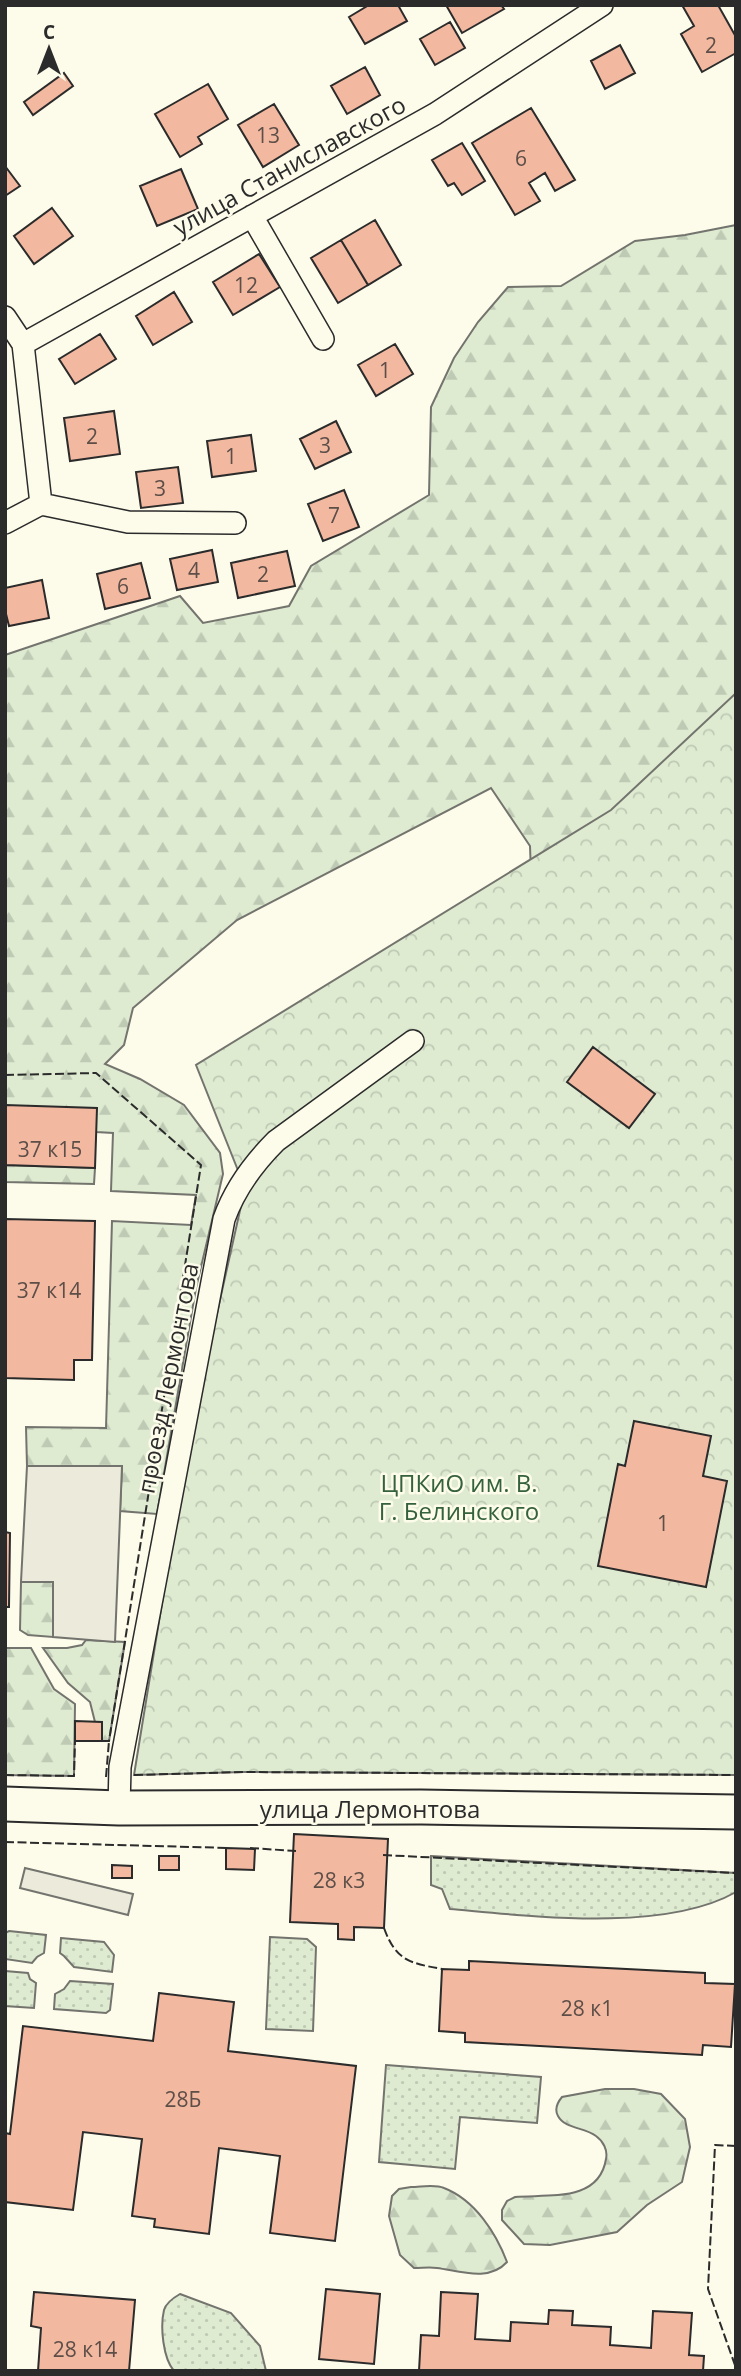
<svg xmlns="http://www.w3.org/2000/svg" width="741" height="2376" font-family="'Open Sans',sans-serif">
<defs>
<pattern id="grass-dots" width="8" height="8" patternUnits="userSpaceOnUse" patternTransform="scale(1.75)"><rect width="8" height="8" fill="#deebd1"/><path d="M2 2h.1M6 6h.1" fill="none" stroke="#bfcab4" stroke-width="1.8" stroke-linecap="round"/></pattern>
<pattern id="forest-firs" width="22" height="20" patternUnits="userSpaceOnUse" patternTransform="scale(1.75)"><rect width="22" height="20" fill="#deebd1"/><path d="M5 1l3.5 6h-7zM16 11l3.5 6h-7z" fill="#bfcab4"/></pattern>
<pattern id="park-crowns" width="20" height="18" patternUnits="userSpaceOnUse" patternTransform="scale(1.75)"><rect width="20" height="18" fill="#deebd1"/><path d="M2 6a3 3 0 1 1 6 0M12 15a3 3 0 1 1 6 0" fill="none" stroke="#bfcab4"/></pattern>
</defs>
<rect width="100%" height="100%" fill="#fdfbea"/>
<path fill="url(#grass-dots)" stroke="#74746e" stroke-width="2" d="M431,1856l305,17v19c-72,41 -206,24 -286,17l-8,-20 -11,-4z
M9,1931l37,4 -2,18 -7,4 -5,6 -27,-4v-26z
M270,1937l37,2 9,8 -3,84 -47,-2z
M61,1938l43,4 10,13 -2,17 -38,-5 -10,-11 -4,-3z
M5,1971l23,2 2,6 6,4 -2,25 -29,-2z
M70,1981l43,3 -3,26 -4,3 -52,-4 1,-15 9,-5z
M386,2065l155,12 -4,46 -77,-6 -5,52 -76,-7z
M180,2294l51,19 29,33 6,25h-92c-11,-13 -14,-44 -10,-61 2,-7 9,-12 16,-16z"/>
<path fill="url(#forest-firs)" stroke="#74746e" stroke-width="2" d="M736,225v765l-202,-34 -4,-110 -39,-58 -254,132 -104,88 -9,37 -19,19 35,15 44,26 36,48 3,21 -27,114 -39,226 -37,-3 2,-45h-95l-1,-39 80,1 6,-207 79,4 5,-30 -85,-4 2,-58 -17,-1 -91,-27v-450l175,-59 23,27 86,-17 22,-40 118,-71 2,-88 23,-49 24,-36 30,-35 53,-1 74,-45 50,-6z
M5,1165l90,3 -1,16 -89,-2z
M21,1582h32v55l-25,-2 -8,-5z
M86,1640l39,2 -16,99h-7v-19h-7l-5,-20 -22,-19 -25,-35h24l15,-3z
M5,1648h26l23,41 21,15 -1,72 -69,-1z
M605,2089h29l27,5 24,25 5,28 -8,35 -35,23 -30,27 -67,13 -26,-1 -22,-24v-10l5,-9 8,-4c32,-3 84,6 91,-38 2,-9 -3,-18 -10,-23 -12,-9 -31,-7 -38,-20 -4,-7 -1,-13 4,-19z
M411,2187c10,0 24,-3 33,1 31,12 52,45 63,74 -18,20 -47,9 -70,6 -7,-1 -15,0 -23,0l-14,-13 -11,-39 3,-20 7,-7z"/>
<path fill="url(#park-crowns)" stroke="#74746e" stroke-width="2" d="M736,693v1082l-492,-3 -110,3 54,-332 57,-255 -49,-123 415,-255z"/>
<path fill="#eceadb" stroke="#74746e" stroke-width="2" d="M27,1466h95l-7,176 -62,-5v-55h-32z
M25,1868l108,26 -5,21 -108,-27z"/>
<path fill="#f2b8a0" stroke="#2b2b2b" stroke-width="2" d="M369,5h29l9,16 -42,23 -16,-27z
M446,5h55l3,4 -42,24z
M682,5h36l18,32v16l-34,19 -21,-38 13,-8z
M450,22l15,26 -30,17 -15,-26z
M620,45l15,28 -30,16 -14,-28z
M365,67l15,28 -33,19 -16,-28z
M64,73l9,13 -40,29 -9,-13z
M208,84l20,35 -30,18 4,7 -22,13 -25,-43z
M274,104l25,41 -36,22 -25,-42z
M531,108l44,72 -20,11 -10,-18 -16,10 11,18 -25,14 -43,-72z
M462,143l23,38 -23,14 -8,-12 -6,3 -16,-26z
M5,166l15,20 -15,10z
M181,169l17,40 -41,17 -17,-40z
M52,208l21,28 -39,28 -20,-28z
M375,220l26,45 -33,20 -27,-45z
M341,240l27,45 -30,18 -27,-45z
M259,254l21,33 -47,28 -20,-33z
M174,292l18,30 -39,23 -17,-29z
M100,334l16,25 -41,25 -16,-25z
M395,344l18,30 -37,22 -18,-31z
M114,411l6,43 -50,7 -6,-43z
M336,421l15,31 -36,17 -15,-30z
M251,435l5,36 -44,6 -5,-36z
M178,467l5,36 -42,5 -5,-36z
M344,490l15,37 -36,14 -15,-37z
M212,550l6,32 -41,8 -7,-31z
M287,551l8,35 -57,12 -7,-35z
M141,563l9,35 -45,11 -8,-35z
M42,580l7,38 -40,8 -4,-16v-22z
M593,1047l62,47 -26,34 -62,-46z
M5,1105l92,3 -2,60 -90,-3z
M5,1219l90,2 -3,139h-18v20l-69,-2z
M634,1421l77,15 -8,40 24,5 -21,106 -108,-21 20,-102 7,2z
M5,1532l5,1 -1,74h-4z
M75,1721l27,1v19h-27z
M294,1834l94,5 -4,89 -30,-1v13l-16,-1v-15l-48,-2z
M226,1848l29,1 -1,21 -28,-1z
M159,1856h20v14h-20z
M112,1865l20,1v12h-20z
M469,1961l236,12v10l30,1 -4,63 -28,-2 -1,10 -237,-13v-9l-26,-2 3,-62 27,1z
M159,1993l75,9 -6,49 128,15 -21,175 -65,-8 10,-77 -61,-8 -10,86 -55,-7 1,-8 -23,-3 10,-77 -59,-7 -10,78 -68,-8v-69l5,1 13,-108 130,15z
M326,2289l54,5 -6,70 -55,-5z
M34,2292l101,8 -6,71h-91l3,-43 -10,-2z
M441,2292l37,2 -3,45 35,2 1,-19 37,2 1,-14 24,1 -1,14 39,2 -1,18 41,3 2,-37 39,2 -3,42 15,1 -1,15h-284l2,-36 18,1z"/>
<g fill="none" stroke-linecap="round" stroke-linejoin="round">
<g stroke="#2b2b2b" stroke-width="24">
<path id="street" d="M252,216l71,123
M5,317l18,27 18,160
M23,344l412,-230 167,-109
M5,523l36,-19 87,18 107,1
M119,1808l1,-41 104,-548c11,-31 29,-55 52,-78l137,-100"/>
</g>
<g stroke="#2b2b2b" stroke-width="37">
<path id="primary" d="M5,1804l114,4 302,-1 315,5"/>
</g>
<use href="#street" stroke="#fdfbea" stroke-width="21"/>
<use href="#primary" stroke="#fdfbea" stroke-width="33"/>
<path stroke="#2b2b2b" stroke-width="2" stroke-dasharray="9 3.5" stroke-linecap="butt" d="M5,1075l91,-2 105,92 -92,576h-7
M5,1775l69,1 1,-35
M134,1775l110,-3 492,3
M106,1777l3,-36
M5,1842l224,6
M250,1848l46,3
M383,1855l353,18
M384,1928c12,33 26,35 58,41
M736,2146l-21,-1 -7,144 28,79"/>
</g>
<g text-anchor="middle" dominant-baseline="central" stroke-width="5" stroke-linejoin="round" paint-order="stroke">
<g font-size="21" fill="#5d4e48">
<text x="711" y="45">2</text>
<text x="268" y="135">13</text>
<text x="521" y="158">6</text>
<text x="246" y="285">12</text>
<text x="385" y="370">1</text>
<text x="92" y="436">2</text>
<text x="325" y="445">3</text>
<text x="231" y="456">1</text>
<text x="160" y="488">3</text>
<text x="334" y="515">7</text>
<text x="194" y="570">4</text>
<text x="263" y="574">2</text>
<text x="123" y="586">6</text>
<text x="50" y="1149">37 к15</text>
<text x="49" y="1290">37 к14</text>
<text x="663" y="1523">1</text>
<text x="339" y="1880">28 к3</text>
<text x="587" y="2008">28 к1</text>
<text x="183" y="2099">28Б</text>
<text x="85" y="2349">28 к14</text>
</g>
<g font-size="24" fill="#2b2b2b" stroke="#fdfbea">
<text transform="translate(289 165) rotate(-29)">улица Станиславского</text>
<text transform="translate(167 1378) rotate(-79)">проезд Лермонтова</text>
<text x="370" y="1808">улица Лермонтова</text>
</g>
<g font-size="24" fill="#34623c" stroke="#fdfbea">
<text x="459" y="1482">ЦПКиО им. В.<tspan x="459" dy="28">Г. Белинского</tspan></text>
</g>
</g>
<rect width="741" height="2376" fill="none" stroke="#2b2b2b" stroke-width="14"/>
<g transform="translate(49 49)" stroke="#fdfbea" stroke-width="5" paint-order="stroke">
<path d="M0-5L12 26L0 18L-12 26Z" fill="#2b2b2b"/>
<text y="-10" font-size="19" font-weight="bold" text-anchor="middle" fill="#2b2b2b">С</text>
</g>
</svg>
